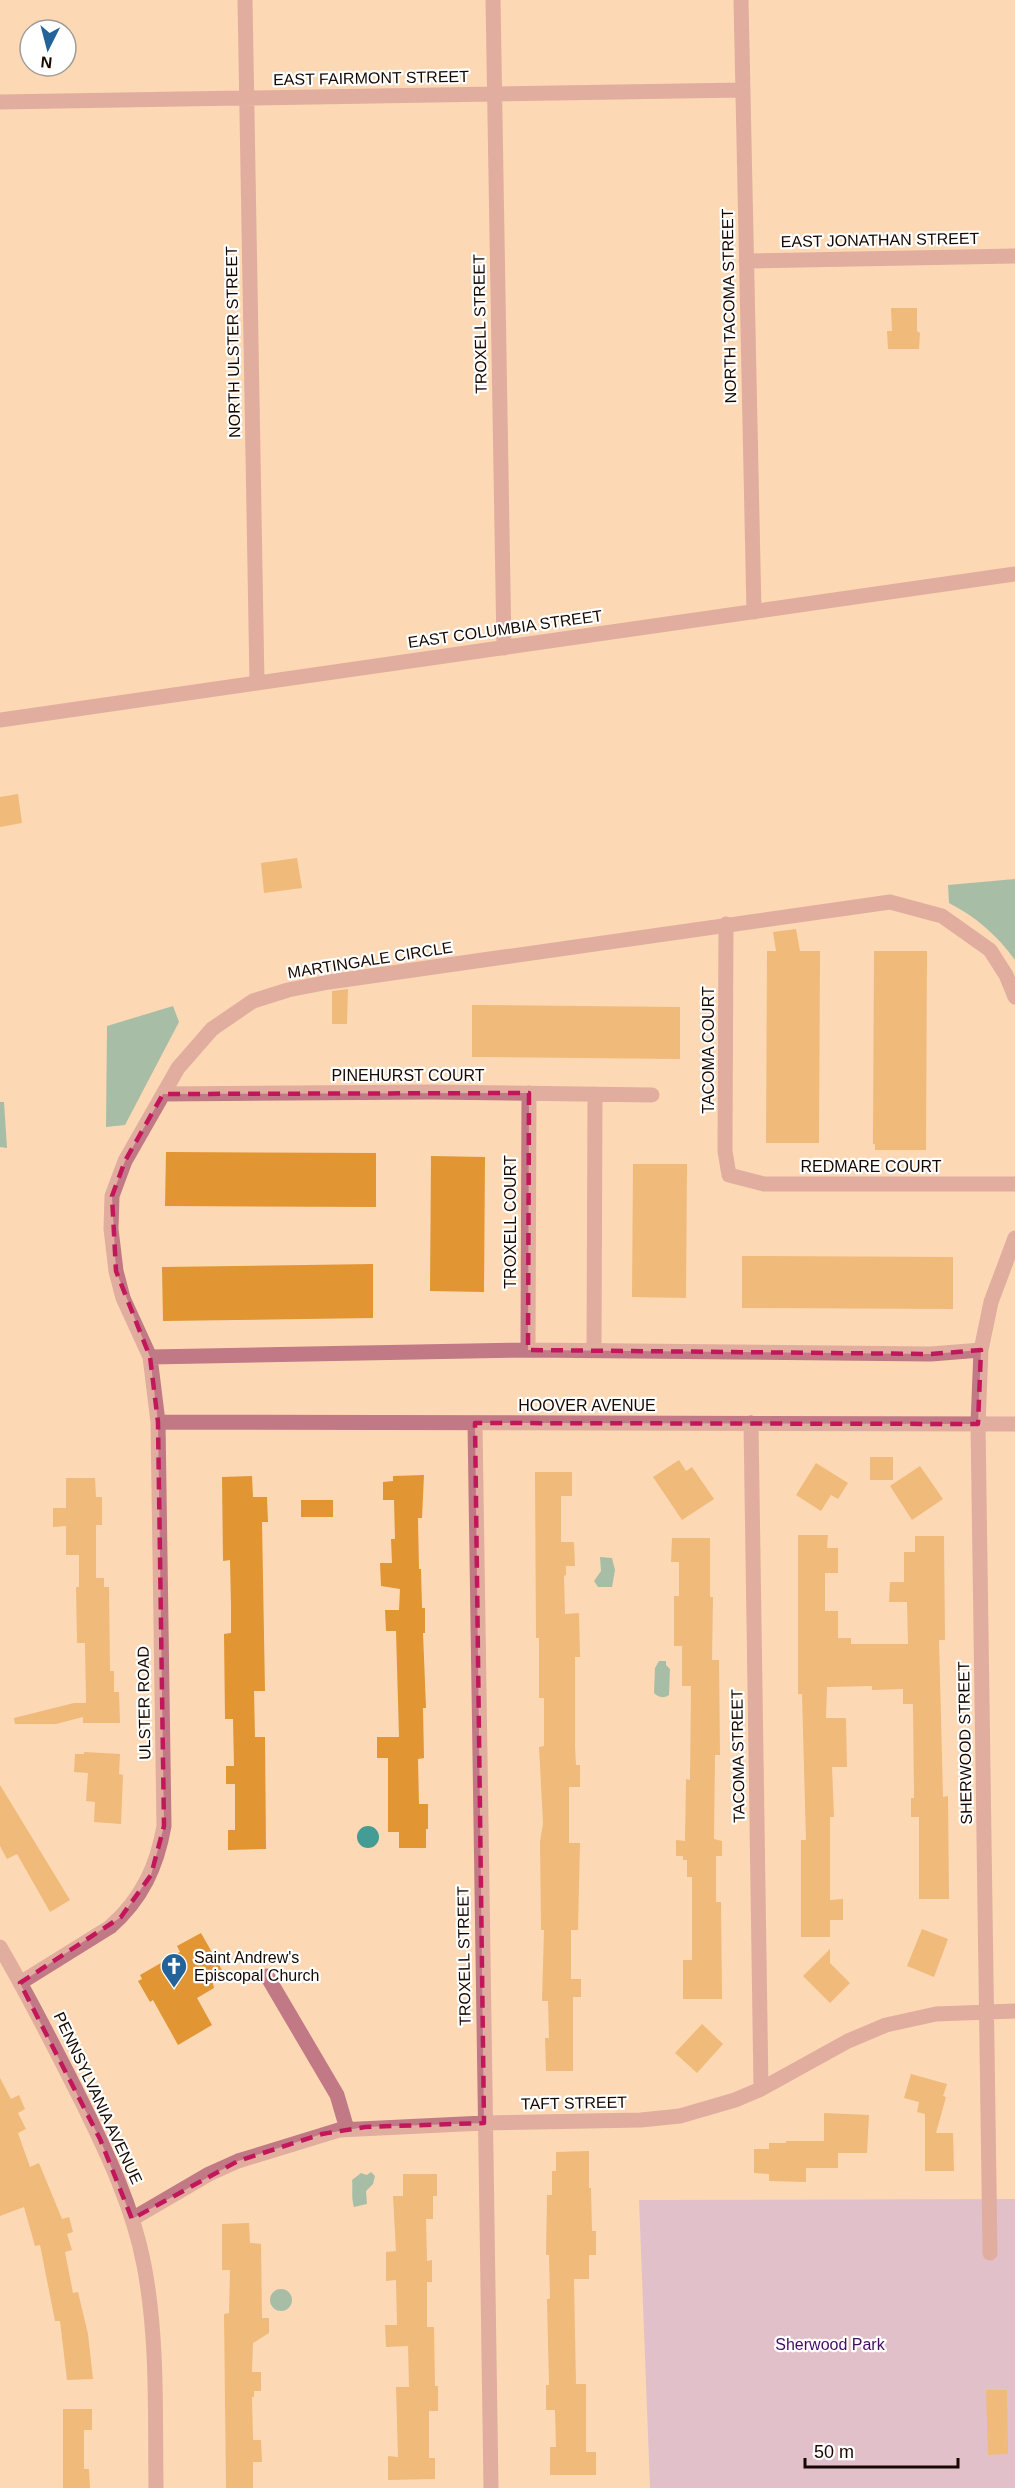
<svg xmlns="http://www.w3.org/2000/svg" width="1015" height="2488" font-family="Helvetica,sans-serif">
<rect width="100%" height="100%" fill="#fcd9b4"/>
<path fill="#c4a3e3" d="M1015,2199v289h-365l-11,-288z"/>
<path fill="#449c95" d="M1015,879v81c-18,-25 -39,-43 -66,-57l-1,-18z
M173,1006l6,16 -54,103 -19,2 1,-101z
M0,1102h4l3,46 -7,-1z
M600,1557l12,1 3,12 -3,17h-14l-4,-6 7,-10z
M659,1661h7v4l4,4 -1,26c-6,4 -11,2 -15,-2l1,-25z
M357 1837a11 11 0 1 1 22 0a11 11 0 1 1-22 0Z
M371,2172l4,4 -2,8 -7,7 1,13 -13,3c-3,-9 -1,-17 -2,-27l9,-7 6,2z
M270 2300a11 11 0 1 1 22 0a11 11 0 1 1-22 0Z"/>
<path fill="#e19533" d="M891,308h26v23l3,2 -1,16h-31l-1,-18h5z
M18,794l4,29 -22,4v-30z
M297,858l5,30 -38,5 -3,-30z
M796,929l4,22h20l-1,192h-53l1,-192h9l-3,-19z
M874,951h53l-1,199h-51v-6h-2z
M348,989l-1,35h-15v-33z
M472,1005l208,2v52l-208,-2z
M166,1152l210,1v54l-211,-1z
M431,1156l54,1 -1,135 -54,-1z
M633,1164h54l-1,134 -54,-1z
M742,1256l211,1v52l-211,-1z
M373,1264v54l-210,3 -1,-54z
M870,1457h23v23h-23z
M679,1460l7,11 6,-4 22,32 -32,21 -29,-43z
M816,1463l32,20 -10,16 -7,-4 -10,16 -25,-16z
M920,1466l23,33 -31,21 -22,-34z
M535,1472h37v24h-11v46h13l1,24h-9v9l-2,1 1,38 14,-1 1,44h-5v89l1,19h4v22h-11v56h11l-2,87h-7v49h10v18h-8v74h-27l-1,-33h4l-1,-37h-6l2,-71h-3l-1,-88 3,-19 -4,-76 5,-1v-48h-5v-60h-3z
M424,1475l-2,43h-4l1,51h2l1,39h3v25h-2l3,75h-3l1,50 -6,1 1,45h9v25h-2v19h-27v-16h-11v-74h-11v-21h22l-3,-106h-10l-1,-21h14l1,-21 -19,-3 -1,-23h12l-1,-24h4l-1,-39h-11v-18l10,-1v-5z
M252,1476l1,21h14l1,25h-6l3,169h-11l1,46h10l1,112 -38,1v-20h7v-46h-9v-18h8l-1,-47h-8l-1,-85 7,-1v-28l-1,-45 -7,1 -1,-84z
M66,1478h29l1,19h6v28h-6v53h8v9h5l1,84h4v21h5l1,31h-37v-6l-27,7h-41l-1,-6 60,-15h12l-1,-60h-8l-1,-56h3v-32h-13v-29l-13,1v-19h13z
M301,1500h32v17h-32z
M798,1535h30l-1,13h11v25h-13v38h13v27h13v6h57l-1,-42h-18l1,-20h14v-30h11v-16h29l1,104h-6l4,157 5,-1 1,103h-30v-82h-8v-19h3l-1,-94h-10v-15l-31,1v-4l-45,1 -1,31h20l1,49h-15l2,50h-4v83l13,-1v21h-13v17h-29v-97h5l-4,-146h-4z
M672,1538h38v59h3l-1,63h7l1,95h-5l-1,84 8,2v15h-6v46h5l1,97h-39v-39h9v-83h-5v-17h-4v-4h-7v-16l9,1 1,-62 4,1 1,-94h-9v-40h-8v-50h5v-34h-8z
M84,1752l36,2 -1,20 4,1 -2,49 -27,-2 1,-20 -9,-1 2,-28 -14,-1 1,-18h9z
M0,1785l70,115 -20,12 -33,-58 -10,5 -7,-13z
M922,1929l26,10 -14,38 -27,-11z
M201,1933l21,37 -11,6 3,12 -17,10 15,27 -34,20 -25,-45 -3,2 -12,-21 4,-2 -2,-4 40,-23 -3,-6z
M830,1949v14l20,20 -20,20 -27,-27z
M702,2024l21,20 -26,29 -22,-20z
M911,2074l36,10 -4,12 3,1 -10,36h17l1,38h-29v-57l-8,-2 2,-10 -15,-4z
M0,2078l11,21 8,-4 6,14 -7,4 8,16 -8,4 12,34 9,-4 23,56 7,-2 4,15 -6,2 5,16 -7,2 8,41 5,-1 10,42 5,45 -26,1 -7,-59h-5l-15,-76 -5,1 -11,-39 -24,9z
M824,2113l45,2 -2,38h-29v15h-32v14l-37,-1v-7l-15,-1v-24h15v-6h17v-2h38z
M589,2151v37h2l1,43h4v24h-7v24h-15l2,105h10v68h10v23h-46v-28h6l-1,-37h-9v-25h3l-2,-86h3l-1,-44h-3l1,-60h5v-24h4v-19z
M403,2174h34v22h-4v23h-7l1,42 5,-1v22h-5v45h7l1,59h3v25h-9v47h6v21l-47,1v-24l10,1 -2,-70h13l-1,-41 -22,1 -1,-22h12l-1,-45 -10,1v-29l10,-1 -3,-55h10z
M249,2223l1,20 11,1 1,74h7v15l-16,10 -1,29h9v19h-7v6h-2l1,43h8l1,22h-9v26h-27l-2,-174 5,-1 1,-43h-8v-46z
M986,2390h21l1,64 -20,1z
M63,2409h29v21h-8v39h5l1,19h-27z"/>
<g fill="none" stroke-linecap="round" stroke-linejoin="round">
<path stroke="#c17986" stroke-width="15" d="M245,0l12,683
M493,0l11,648
M741,0l13,612
M0,102l743,-12
M746,261l269,-5
M0,720l1015,-146
M726,924l-1,227 4,24 35,9h251
M163,1094l267,-2 222,3
M528,1350l1,-257
M594,1350l1,-256
M150,1357l378,-7 403,4 50,-4
M158,1422l857,2
M475,1423l16,1065
M751,1423l10,666
M0,1947c29,50 55,101 81,153 26,53 52,107 63,165 14,73 11,149 12,223
M267,1976l70,119 10,34
M20,1983l90,-56c32,-28 47,-61 54,-101l-6,-404 -8,-65 -27,-59 -7,-27 -5,-42 1,-33 13,-35 53,-93 34,-39 41,-28 35,-11 41,-8 561,-80 52,14 48,34 16,25 9,22
M132,2219l77,-45 29,-13 101,-31 145,-7 157,-3 39,-4 55,-16 26,-11 87,-48 38,-16 50,-11 79,-3
M990,2253l-12,-829 3,-74 10,-48 24,-64"/>
</g>
<path d="M0 0H1015V2488H0ZM529,1093l-1,257 403,4 50,-4 -3,74 -503,-1 9,700 -119,4 -43,7 -84,27 -106,58 -32,-80 -80,-156 101,-66 30,-42 13,-49 -6,-404 -8,-65 -34,-86 -4,-75 13,-35 38,-67z" fill="#fcd9b4" fill-opacity=".55" fill-rule="evenodd"/>
<path fill="none" stroke="#c2185b" stroke-width="4.5" stroke-dasharray="12 8" stroke-linejoin="round" d="M529,1093l-1,257 403,4 50,-4 -3,74 -503,-1 9,700 -119,4 -43,7 -84,27 -106,58 -32,-80 -80,-156 101,-66 30,-42 13,-49 -6,-404 -8,-65 -34,-86 -4,-75 13,-35 38,-67z"/>
<defs>
<g id="church-pin" transform="scale(1.35)"><path d="M0 17L-7.5 6A9.5 9.5 0 1 1 7.5 6Z" fill="#24639a" stroke="#fff"/><path d="M-1.2-6h2.4v3.5h3.3v2.4h-3.3V6h-2.4V-.1h-3.3v-2.4h3.3Z" fill="#fff"/></g>
</defs>
<g fill-rule="evenodd">
<use href="#church-pin" x="174" y="1966"/>
</g>
<g text-anchor="middle" dominant-baseline="central" stroke-width="4.5" stroke-linejoin="round" paint-order="stroke">
<g font-size="16" fill="#170800" stroke="#fff">
<text transform="translate(371 78) rotate(-1)">EAST FAIRMONT STREET</text>
<text transform="translate(880 240) rotate(-1)">EAST JONATHAN STREET</text>
<text transform="translate(729 306) rotate(-91)">NORTH TACOMA STREET</text>
<text transform="translate(480 324) rotate(-91)">TROXELL STREET</text>
<text transform="translate(233 342) rotate(-91)">NORTH ULSTER STREET</text>
<text transform="translate(505 629) rotate(-8)">EAST COLUMBIA STREET</text>
<text transform="translate(370 960) rotate(-9)">MARTINGALE CIRCLE</text>
<text transform="translate(708 1050) rotate(-90)">TACOMA COURT</text>
<text x="408" y="1075">PINEHURST COURT</text>
<text x="871" y="1166">REDMARE COURT</text>
<text transform="translate(510 1222) rotate(-90)">TROXELL COURT</text>
<text x="587" y="1405">HOOVER AVENUE</text>
<text transform="translate(144 1703) rotate(-91)">ULSTER ROAD</text>
<text transform="translate(965 1743) rotate(-91)">SHERWOOD STREET</text>
<text transform="translate(738 1756) rotate(-91)">TACOMA STREET</text>
<text transform="translate(464 1956) rotate(-91)">TROXELL STREET</text>
<text transform="translate(98 2098) rotate(65)">PENNSYLVANIA AVENUE</text>
<text transform="translate(574 2103) rotate(-1)">TAFT STREET</text>
</g>
<g font-size="16" fill="#170800" stroke="#fff" text-anchor="start">
<text x="194" y="1957">Saint Andrew's<tspan x="194" dy="18">Episcopal Church</tspan></text>
</g>
<g font-size="16" fill="#420d61" stroke="#fff">
<text x="830" y="2344">Sherwood Park</text>
</g>
</g>
<g transform="translate(48 48) rotate(186)"><circle r="28" fill="#ffffff" stroke="#a29c99" stroke-width="1.5"/>
<path d="M0-4.5L10 22L0 15L-10 22Z" fill="#24639a"/>
<text y="-9" font-size="16" font-weight="bold" text-anchor="middle" fill="#170800">N</text>
</g>
<path d="M805 2458v9h153v-9" fill="none" stroke="#170800" stroke-width="3"/>
<text x="814" y="2458" font-size="18" fill="#170800" stroke="#ffffff" stroke-width="4.5" paint-order="stroke">50 m</text>
</svg>
